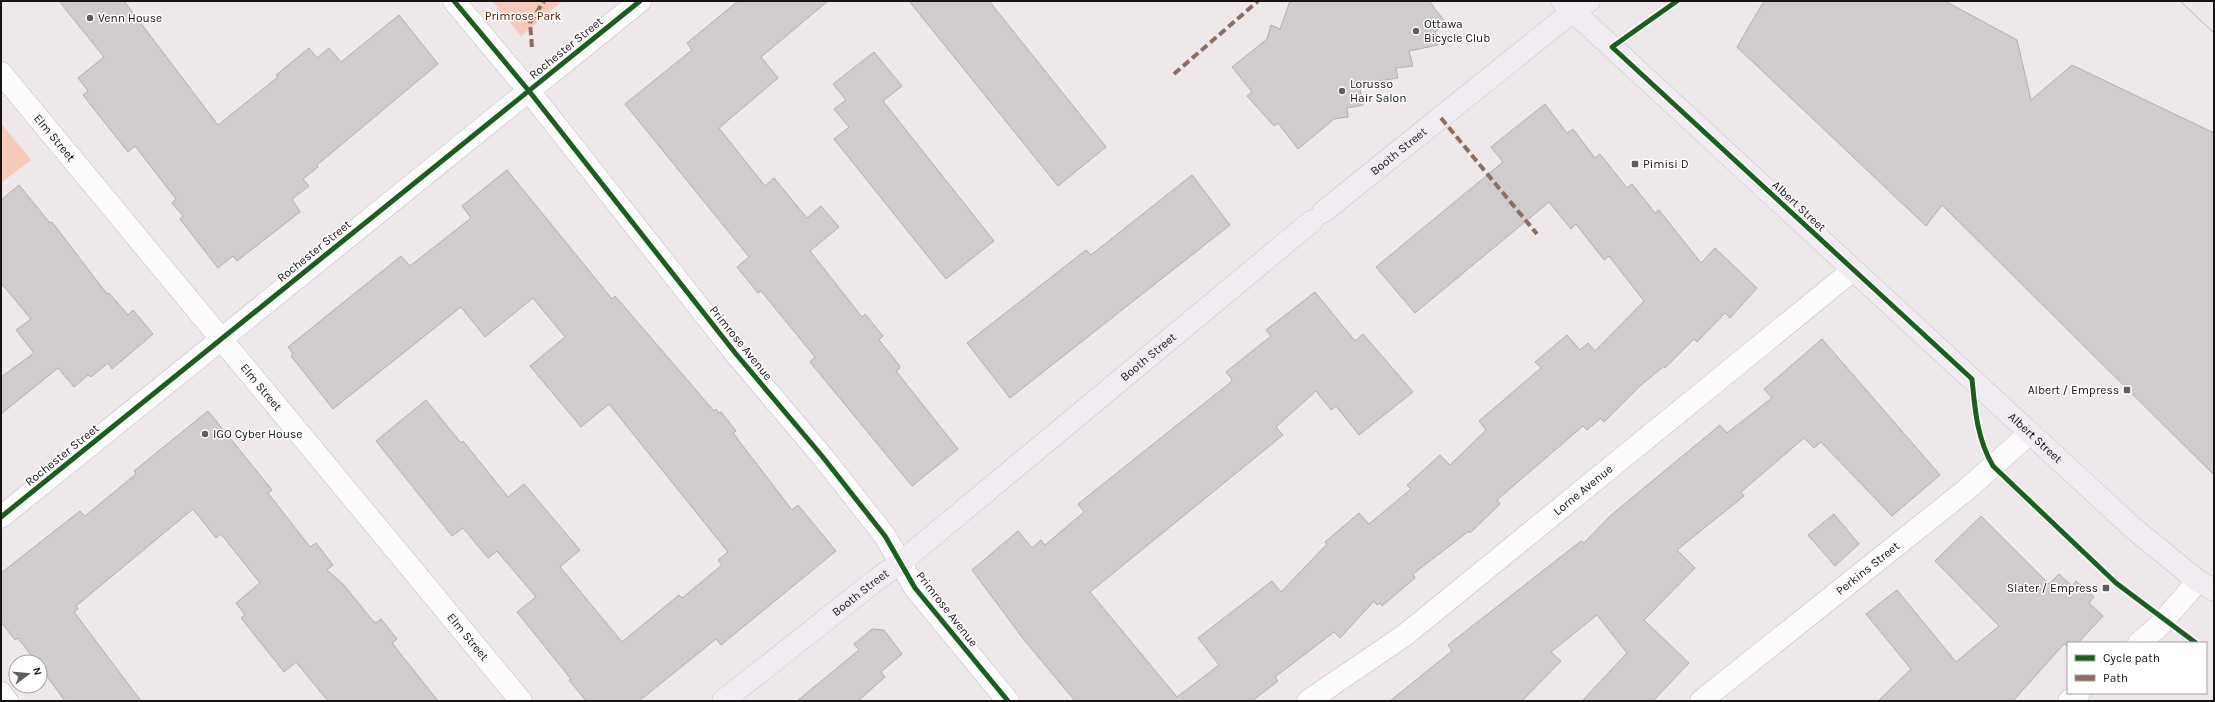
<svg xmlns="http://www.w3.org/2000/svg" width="2215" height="702" font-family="Karla,sans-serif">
<rect width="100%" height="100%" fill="#eee8eb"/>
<path fill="#f7cab9" d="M492,1h71l-42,35z
M1,123l30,37 -30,23z"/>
<path fill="#d0cbcd" stroke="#b2adae" d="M59,1h65l94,124 60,-48 -2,-2 33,-27 8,10 12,-10 12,14 58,-47 39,49 -121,101 1,2 -15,12 6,7 -17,13 8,13 -63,49 -4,-5 -15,12 -38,-49 3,-3 -11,-13 4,-4 -41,-53 -7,6 -45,-57 5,-4 -10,-13 26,-21z
M738,1h90l-67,56 17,21 -59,50 46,58 9,-8 33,40 14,-12 18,21 -29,24 52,66 3,-3 18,22 -4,4 20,25 1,3 -4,3 62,78 -46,37 -102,-124 5,-5 -54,-66 -3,2 -21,-26 12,-10 -124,-153 67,-54 -5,-7z
M909,1h80l117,146 -48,39z
M1290,1h139l17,22 -11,9 3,13 -29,6 4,15 -17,2 2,10 -39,6 4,21 -16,3 1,9 -14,2 -36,30 -20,-26 -4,3 -27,-30 5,-4 -20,-25 35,-28 4,-14 9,4z
M1764,1h181l72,39 14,60 41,-35 142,68v342l-272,-270 -16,21 -189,-179z
M874,52l28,34 -19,15 111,140 -48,38 -112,-140 15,-12 -15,-18 12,-9 -13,-16z
M1545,104l22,29 6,-4 22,29 5,-4 27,34 5,-4 23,29 4,-3 42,53 14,-15 42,40 -27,30 -5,-5 -28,29 -3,-3 -29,29 -1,-2 -24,20 -36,36 -3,-4 -14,12 -4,-4 -86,74 3,4 -30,29 -1,-2 -56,43 2,4 -33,28 -2,-3 -3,2 -3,-4 -34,37 -6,-6 -59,45 3,4 -26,20h-177l-50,-60 -53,-71 46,-39 14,17 9,-8 4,5 39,-33 -6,-8 153,-122 1,-3 -6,-7 45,-36 -5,-6 49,-38 40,49 8,-7 50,58 -54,43 -23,-29 -5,4 -15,-19 -40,36 7,8 -193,157 87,105 42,-32 -21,-27 74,-57 9,11 46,-48 -2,-2 34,-29 10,11 42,-35 -4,-4 33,-30 10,10 36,-35 -7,-9 62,-53 -6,-6 32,-27 13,15 8,-7 7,8 49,-50 -35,-45 -5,4 -28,-36 -5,5 -22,-27 -134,111 -39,-46 127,-105 -12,-15z
M507,170l105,129 3,-3 99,115 2,-2 3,4 2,-1 15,19 -3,2 59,77 6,-5 38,46 -115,94 -5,-6 -77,62h-53l-17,-21 2,-1 -54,-67 19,-15 -39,-46 -9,7 -25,-30 -11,8 -76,-95 50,-41 35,43 2,-2 45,56 16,-13 56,66 -20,17 62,75 57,-47 3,3 40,-33 -4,-5 10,-8 -119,-148 -28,23 -51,-61 35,-29 -32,-39 -48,39 -24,-30 -128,102 -42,-53 2,-2 -5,-7 113,-91 9,10 61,-48 -9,-12z
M1192,175l38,50 -220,173 -43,-55 119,-93 5,5z
M19,185l31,38 2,-1 55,72 2,-1 19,22 5,-5 20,24 -41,35 -4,-6 -17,14 -3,-2 -14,12 -16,-19 -57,46v-37l33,-24 -18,-23 15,-11 -30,-36v-83z
M1822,339l118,136 -48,41 -71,-74 -7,6 -10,-10 -63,54 3,4 -67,54 18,18 -51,52 45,43 -36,38h-71l45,-48 -30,-38 -46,37 10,9 -39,40h-132l62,-50 -4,-6 133,-104 3,2 26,-27 110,-91 7,8 45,-35 -8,-9z
M208,411l64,79 -4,3 42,54 6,-4 17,22 -6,5 16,14 30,37 3,2 5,-4 16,20 -5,4 46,58h-110l-32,-39 -12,10 -43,-54 4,-3 -9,-12 24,-20 -39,-49 -5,4 -23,-29 -117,97 2,3 -4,3 67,89h-76l-25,-34v-5h-4l-18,-24 -3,2 -14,-18v-49l79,-62 5,5 51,-42 -2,-3z
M1834,514l25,30 -24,22 -27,-31z
M1981,516l68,68 10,-10 13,12 4,-5 18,16 -5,6 14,13 -25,27h-10v4l-4,-3 -51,57h-135l33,-32 -45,-55 31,-24 59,72 43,-36 -64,-65z
M872,629l12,1 18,24 -21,18 4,5 -27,24h-61l62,-51 -5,-6z"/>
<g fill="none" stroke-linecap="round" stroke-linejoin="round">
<g stroke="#c1bcbe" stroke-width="23">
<g id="minor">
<path d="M454,1l75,90 207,263 86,102 63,80 30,52 93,113"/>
<path id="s1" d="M1,73l520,628"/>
<path d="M1,517l639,-516"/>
<path d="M2139,643l19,-16 40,-46"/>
<path d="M1,693l6,8"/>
<path id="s2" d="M1308,701l97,-66 448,-365"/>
<path id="s3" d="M1701,701l265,-211 64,-57"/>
<path d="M2069,701l10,-8"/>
</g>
</g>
<g stroke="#c6c3c4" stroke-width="23">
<g id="major">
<path id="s4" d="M1562,1l571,527 65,53 16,9"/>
<path id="s5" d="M1323,212l250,-201 16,-10"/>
<path id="s6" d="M723,701l153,-121 24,-17 412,-342"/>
</g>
</g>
<use href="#minor" stroke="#fcfcfc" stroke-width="22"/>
<use href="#major" stroke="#f1ecf2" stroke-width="22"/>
<path stroke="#b8b7b7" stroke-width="1" d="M2180,1l34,32"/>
<path stroke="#8d6e63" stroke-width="4" stroke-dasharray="8 4" stroke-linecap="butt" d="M532,47l-2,-24 14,-22
M1174,74l84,-73
M1441,118l96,116"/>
<g stroke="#fff" stroke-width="8">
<path id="cycleway" d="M454,1l75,90 207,263 86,102 63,80 30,52 93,113
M1677,1l-65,46 360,332c3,31 5,60 21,87l123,117 80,60
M1,517l639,-516"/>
</g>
<use href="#cycleway" stroke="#1b5e20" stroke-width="5"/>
</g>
<g fill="#625e60" stroke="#fff" stroke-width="1.5">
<circle cx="90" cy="18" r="4"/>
<circle cx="1416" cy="31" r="4"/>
<circle cx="1342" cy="91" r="4"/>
<rect x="1631" y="160" width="8" height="8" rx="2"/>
<rect x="2123" y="386" width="8" height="8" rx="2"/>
<circle cx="205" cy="434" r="4"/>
<rect x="2102" y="584" width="8" height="8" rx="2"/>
</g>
<g text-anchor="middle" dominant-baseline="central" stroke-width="3" stroke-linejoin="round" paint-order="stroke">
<g font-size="12" fill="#481901" stroke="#fff">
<text x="523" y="16">Primrose Park</text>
</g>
<g font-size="12" fill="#171315" stroke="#fff" text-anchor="start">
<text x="98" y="18">Venn House</text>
<text x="1424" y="24">Ottawa<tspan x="1424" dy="14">Bicycle Club</tspan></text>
<text x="1350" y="84">Lorusso<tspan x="1350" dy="14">Hair Salon</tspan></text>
<text x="1643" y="164">Pimisi D</text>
<text x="2119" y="390" text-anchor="end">Albert / Empress</text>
<text x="213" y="434">IGO Cyber House</text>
<text x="2098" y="588" text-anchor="end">Slater / Empress</text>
</g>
<g font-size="12" fill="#171315" stroke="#fff">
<text transform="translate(566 48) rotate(-39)">Rochester Street</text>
<text stroke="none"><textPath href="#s1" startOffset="84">Elm Street</textPath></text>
<text stroke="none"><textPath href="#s5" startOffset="97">Booth Street</textPath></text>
<text transform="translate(1799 206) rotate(43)">Albert Street</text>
<text transform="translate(314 251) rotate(-39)">Rochester Street</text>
<text transform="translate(741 343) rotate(51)">Primrose Avenue</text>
<text stroke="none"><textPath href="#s6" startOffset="547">Booth Street</textPath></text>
<text stroke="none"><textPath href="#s1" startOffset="408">Elm Street</textPath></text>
<text stroke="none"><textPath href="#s4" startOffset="644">Albert Street</textPath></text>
<text transform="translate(62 455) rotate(-39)">Rochester Street</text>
<text stroke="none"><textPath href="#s2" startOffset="347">Lorne Avenue</textPath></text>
<text stroke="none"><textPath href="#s3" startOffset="213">Perkins Street</textPath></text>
<text stroke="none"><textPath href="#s6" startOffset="175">Booth Street</textPath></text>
<text transform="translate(947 609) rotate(52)">Primrose Avenue</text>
<text stroke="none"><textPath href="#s1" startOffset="732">Elm Street</textPath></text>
</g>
</g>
<rect width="2215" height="702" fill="none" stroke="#171315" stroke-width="4"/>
<rect x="2067" y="642" width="140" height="52" fill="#ffffff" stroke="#a2a1a1"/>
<rect x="2075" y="655" width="20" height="6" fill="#1b5e20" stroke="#a2a1a1"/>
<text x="2103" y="662" font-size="12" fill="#171315">Cycle path</text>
<rect x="2075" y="675" width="20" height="6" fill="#8d6e63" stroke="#a2a1a1"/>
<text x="2103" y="682" font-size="12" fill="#171315">Path</text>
<g transform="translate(28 674) rotate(74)"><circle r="19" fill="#ffffff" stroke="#a2a1a1"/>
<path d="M0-3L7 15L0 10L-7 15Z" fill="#625e60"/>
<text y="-6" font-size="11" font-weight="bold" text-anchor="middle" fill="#171315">N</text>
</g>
</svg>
